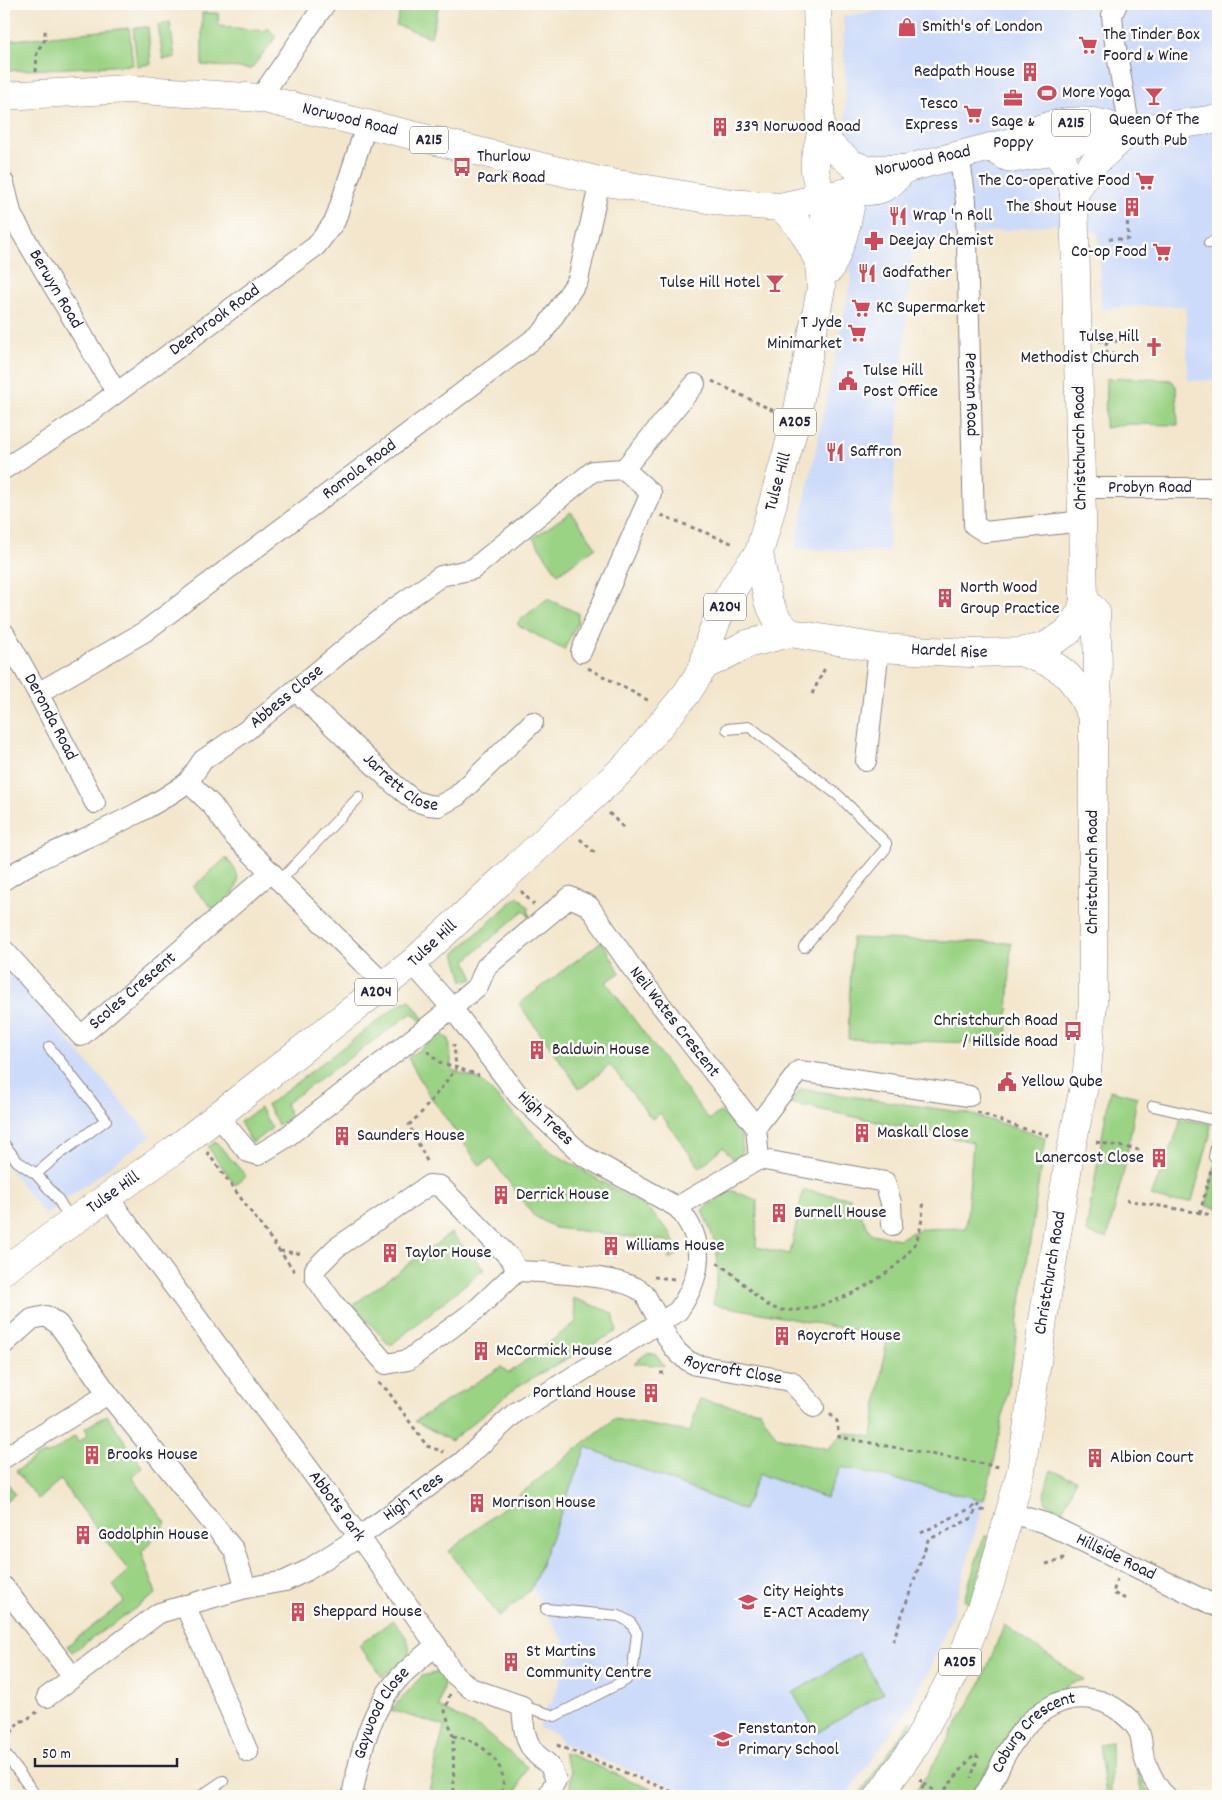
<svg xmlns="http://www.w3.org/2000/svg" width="1222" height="1800" font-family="Dekko,sans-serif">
<rect width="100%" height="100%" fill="#fdfcf7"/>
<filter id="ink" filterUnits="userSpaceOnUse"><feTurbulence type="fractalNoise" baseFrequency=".02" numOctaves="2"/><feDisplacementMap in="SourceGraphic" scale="10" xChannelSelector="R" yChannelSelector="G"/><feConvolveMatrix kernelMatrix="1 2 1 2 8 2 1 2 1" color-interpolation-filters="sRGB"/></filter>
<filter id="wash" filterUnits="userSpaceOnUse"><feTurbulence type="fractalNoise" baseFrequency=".0096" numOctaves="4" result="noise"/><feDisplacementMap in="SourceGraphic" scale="20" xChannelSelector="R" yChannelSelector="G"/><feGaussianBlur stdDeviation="1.12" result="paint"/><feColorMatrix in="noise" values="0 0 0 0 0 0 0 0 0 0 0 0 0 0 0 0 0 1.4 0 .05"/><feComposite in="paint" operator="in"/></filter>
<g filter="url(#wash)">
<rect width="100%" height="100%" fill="#f3e6cc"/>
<path fill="#cddbfa" d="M925,4h276l17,10v366l-30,1 -2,-75h-44l-41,3 -3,-76 -43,-9 -142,18 -25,310 -93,-3 56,-268 -8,-265z
M4,965l147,171 -106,79 -41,-53z
M586,1447l158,63 14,-36 68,24 15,-31 143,33 -32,116 -24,57 -22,39 -60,84h-148l-136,-52 -6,-10 -17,-6 8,-23 5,-2 18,-51 -38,-64z"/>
<path fill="#9bd385" stroke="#5e7a60" d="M402,4h37l-8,33 -35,-12z
M202,13h16l1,13 45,5 4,-3 8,9 -25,32 -49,-4z
M170,22l5,36 -12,1 -5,-34z
M148,27l3,37 -14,2 -4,-38z
M129,28l4,37 -129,6v-30z
M1128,378l43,2 5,6 2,39 -49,-1 -24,4 1,-49z
M571,512l25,35 -38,27 -25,-36z
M547,599l31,14v8l-14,29 -46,-25v-3z
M226,858c23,24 9,34 -11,53l-22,-24z
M518,896l10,11 2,11 -6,-8 -58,50 8,19 -11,2 -8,-28z
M852,938l159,5 -4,101 -159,-5z
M602,941l18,32 -14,9 103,138 11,-8 17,11 5,17v14l-7,7 -12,-14 -23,21 -40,-55 -8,6 -42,-54 -30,24 -61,-85z
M410,1000l14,20 -3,1 -9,-8 -127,91 6,13 -13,8 -11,-20 133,-101z
M440,1034l9,5 3,31 28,10 70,71 97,57 23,24 8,22 -9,5 -1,-18 -113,-13 -22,-13 -42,-57 -11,8 -52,-73 -20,-35z
M801,1089l165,24 79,24 -33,229 -17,92 -11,42 -143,-33 -15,31 -67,-24 -15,36 -158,-63 -54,141 -32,29 -51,-66 165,-132 76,13 9,-32 61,11 16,25 52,13 16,-17 28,5 15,-100 -174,-33c8,-44 7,-52 -11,-94l28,-20 27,10 -1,47 34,7 13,-64 47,8 22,36 26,5 22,-10 46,-1 7,-86 -184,-39z
M1110,1090l27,7 -12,69 -18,73 -21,-7z
M260,1108l12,20 -20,15 -12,-21z
M1180,1119l30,5v11l-18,66 -22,1 -19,-6 28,-69z
M216,1142l30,34 -11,9 -27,-38z
M1218,1152v56l-12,-2z
M451,1233l33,36 -94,77 -37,-41z
M573,1298l40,15 4,18 -99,55 -67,55 -36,-20 86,-54 8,6 67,-51z
M647,1353l8,1 9,12 -30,-3z
M107,1415l36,53 -11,9 34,46 -24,29 14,42 -84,58 -5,-6 57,-44 -11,-17 16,-14 -69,-91 -22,19 -22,-28 22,-15 13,-3 24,-17 3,6 10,-7 -3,-7z
M1051,1470l25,10 -15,34 -6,-7 -9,-4 -2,-9z
M4,1477l11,17 -11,8z
M984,1536l6,1 -20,68 -6,-5z
M393,1620c9,11 19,21 16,36l-27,21 -23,-32z
M1004,1625l80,55 -13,3 -53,35 -47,78h-59l15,-21 54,-92z
M859,1653l24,40 -66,40 -24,-40z
M439,1672l6,7 -6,28 42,22 46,38 -12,29h-87l16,-70 -53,-16 31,-34z
M911,1721l2,2 -50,73h-5z
M1111,1742v54h-5l-7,-52z
M563,1753l11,3 93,40h-98l2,-24z
M1137,1769l13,27h-8z"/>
</g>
<g filter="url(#ink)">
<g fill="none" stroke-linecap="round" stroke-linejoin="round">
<g stroke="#8a8484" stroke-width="12">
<path id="lane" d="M1209,243l9,-2
M727,729l23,-2 89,69 47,47v5l-82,99
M280,881l79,-84
M1153,1106l65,15
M4,1144l13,17 19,13 21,24 14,22
M1214,1157l4,-19
M36,1174l21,-18 49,-36 -57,-73
M522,1706l33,10 71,-36 7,-12 4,-35 -7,-11 -11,-6 -73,-7
M4,1752l32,44
M201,1796l22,-15"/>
</g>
<g stroke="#8a8484" stroke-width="22">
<g id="street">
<path d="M1117,4l-5,11 2,21 16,95"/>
<path d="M260,98l65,-94"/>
<path id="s1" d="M959,154l7,47 8,324 11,7 98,-11"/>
<path id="s2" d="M4,183l8,33 104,176"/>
<path id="s3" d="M4,469l73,-47 239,-176 19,-25 31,-95"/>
<path d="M624,469l71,-85"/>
<path id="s4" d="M1082,488h136"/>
<path id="s5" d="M4,633l34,60 57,110"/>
<path d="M581,652l70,-159 -27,-24"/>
<path id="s6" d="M295,690l100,95 20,16 13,4 11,1 18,-10 76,-74"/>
<path id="s7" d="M38,693l106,-61 399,-300 35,-52 22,-99"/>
<path d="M866,761l13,-113"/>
<path d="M4,880c24,-17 49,-27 75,-39 38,-17 76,-35 109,-59"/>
<path id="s8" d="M4,950l77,86 190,-164"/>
<path id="s9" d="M385,985l-150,-148 -24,-33 -23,-22 15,-22 44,-30 145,-120 49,-34 32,-7 120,-98 31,-2"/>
<path id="s10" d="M218,1116l30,36 10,3 26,-16 168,-131 26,-22 8,-19 84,-70 19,9 43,62 124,159 3,32"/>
<path d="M756,1127l43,-56 170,25"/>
<path d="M429,1185l11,1 71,73 6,12 -40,38 -69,51 -22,4 -52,-60 -19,-27v-8l21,-21z"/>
<path id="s11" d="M107,1196l259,350 70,99 17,28 17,15 52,18c1,16 2,37 15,49 13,11 12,7 19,25l-8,16"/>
<path d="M677,1207l82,-48 126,23 6,21 1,22"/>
<path id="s12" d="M517,1271c28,1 103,4 124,20 5,3 7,10 10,15 14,24 19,48 45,59l95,16 23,26"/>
<path d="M4,1344l28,-25 14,-3 12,8 50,70 126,156 12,38"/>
<path d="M4,1458l104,-64"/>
<path id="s13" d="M1011,1513l34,10 173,84"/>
<path d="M4,1587l69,90"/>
<path d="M185,1605l63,147"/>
<path id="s14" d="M47,1697l112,-84 87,-25 39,-7 21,-10 53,-34 102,-74 54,-50 163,-102c25,-36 29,-70 -1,-104l-93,-51 -65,-60 -67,-88 -40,-45"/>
<path id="s15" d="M352,1796c8,-42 18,-88 49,-120 11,-11 24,-21 35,-31"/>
<path id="s16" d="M983,1796c12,-14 16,-32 26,-47 18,-30 48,-58 87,-49 15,3 34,17 42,30 5,8 3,18 6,26 3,12 13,33 22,40"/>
</g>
</g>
<g stroke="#8a8484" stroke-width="29">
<g id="primary">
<path id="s17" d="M4,96l124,-7 132,9 340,83 131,22 49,4 72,-16 16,-17"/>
<path d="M1015,141c27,-17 61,-25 92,-16"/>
<path d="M991,147l16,10 9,1 22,-4 57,-19 123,-16"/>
<path d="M852,191c26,2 36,-1 52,-22"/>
<path d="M1074,194l18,-29 38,-34"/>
<path d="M780,207c21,17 27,30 39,55"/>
<path d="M704,666c5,-40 29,-82 55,-113"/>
<path id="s18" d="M4,1270l169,-119 239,-188 215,-198 60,-72 17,-27 43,-22 43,-11"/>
</g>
</g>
<g stroke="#8a8484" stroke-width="29">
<g id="highway">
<path id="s19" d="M817,4l4,130 -6,24v13l10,47v12l-1,15 -5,17 2,26 -25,132 -37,133 9,48 10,20 12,12 89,15 90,5 51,-1 24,-5 24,-15 13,-20 3,-12 -10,-406c-6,-37 -20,-51 -59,-53l-111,28h-25l-9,2 -18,-7 -19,-16 -12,-14"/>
<path d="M830,269c12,-25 20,-51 22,-78"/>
<path d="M1020,652c44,13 55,25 73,67"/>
<path id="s20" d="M879,1796l37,-52 47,-88 27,-72 31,-113 22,-151 26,-160 18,-89 6,-69v-283c8,-35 4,-72 3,-107l-12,-12"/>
</g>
</g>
<path stroke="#8a8484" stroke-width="3" stroke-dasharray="4 4" stroke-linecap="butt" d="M1217,4h1
M36,72l1,-21 8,-11v-10
M1109,239h19l-1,-26 3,-3h9
M1099,341h7l1,13h19
M1106,341h19
M712,381l62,30
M661,515l73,29
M588,668l63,34
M812,694l13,-26
M609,813l15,15
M580,839l17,16
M521,891l13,14
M427,1051l12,11 40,13
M977,1112l44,16 31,8
M1096,1142l44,8
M207,1152l88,120
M427,1161l-18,-36 13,-13 34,-43 -2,-25
M1126,1200l92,16
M1200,1213l11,-43
M280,1251l23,3
M717,1263c20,10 41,40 57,45 38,13 125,-31 142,-67 6,-12 6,-27 8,-41
M654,1277l21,2
M660,1373h8
M378,1383l9,7 40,56 17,6
M830,1414l7,7 2,16 161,30
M921,1533l56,-28
M1046,1564l16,-4 3,-7
M1117,1579l-4,14 15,7
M893,1641l35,-101 44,-22 6,-13 3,5 6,1
M450,1694l-5,17 8,25 1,60
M453,1736c26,2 61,31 47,60
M4,1737l11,-8 3,-7 8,-2 11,-8
M557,1745l126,51
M924,1783l17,13
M919,1796l5,-13 -5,-4
M940,1796l34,-42 4,3 -7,21"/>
<use href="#lane" stroke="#fff" stroke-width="10"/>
<use href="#street" stroke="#fff" stroke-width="20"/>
<use href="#primary" stroke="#fff" stroke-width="28"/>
<use href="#highway" stroke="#fff" stroke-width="28"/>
</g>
</g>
<defs>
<g id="shop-bare" transform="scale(1.5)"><path d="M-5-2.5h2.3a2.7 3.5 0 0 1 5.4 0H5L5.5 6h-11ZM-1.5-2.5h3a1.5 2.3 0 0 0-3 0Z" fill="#d1495b" stroke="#fdfcf7" stroke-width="2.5" paint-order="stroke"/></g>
<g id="supermarket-bare" transform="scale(1.5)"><path d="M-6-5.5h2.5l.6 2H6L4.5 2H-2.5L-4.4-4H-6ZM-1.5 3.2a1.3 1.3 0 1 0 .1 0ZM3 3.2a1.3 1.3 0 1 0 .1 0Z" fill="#d1495b" stroke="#fdfcf7" stroke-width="2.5" paint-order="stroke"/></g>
<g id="building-bare" transform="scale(1.5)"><path d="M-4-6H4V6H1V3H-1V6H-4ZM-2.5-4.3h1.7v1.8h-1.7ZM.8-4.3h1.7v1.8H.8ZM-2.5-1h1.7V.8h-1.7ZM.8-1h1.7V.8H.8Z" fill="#d1495b" stroke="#fdfcf7" stroke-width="2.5" paint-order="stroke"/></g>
<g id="stadium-bare" transform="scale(1.5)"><path d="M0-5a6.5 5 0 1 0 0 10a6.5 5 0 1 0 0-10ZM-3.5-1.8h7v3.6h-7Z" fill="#d1495b" stroke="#fdfcf7" stroke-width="2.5" paint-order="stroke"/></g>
<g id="bar-bare" transform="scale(1.5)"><path d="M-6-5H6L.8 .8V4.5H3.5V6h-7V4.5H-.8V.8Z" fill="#d1495b" stroke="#fdfcf7" stroke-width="2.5" paint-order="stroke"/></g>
<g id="office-bare" transform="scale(1.5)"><path d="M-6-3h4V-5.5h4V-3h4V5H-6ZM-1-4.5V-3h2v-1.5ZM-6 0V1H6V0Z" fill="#d1495b" stroke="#fdfcf7" stroke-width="2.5" paint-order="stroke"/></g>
<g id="bus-bare" transform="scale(1.5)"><path d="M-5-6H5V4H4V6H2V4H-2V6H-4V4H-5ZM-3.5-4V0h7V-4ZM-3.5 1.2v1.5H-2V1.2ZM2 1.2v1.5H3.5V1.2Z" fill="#d1495b" stroke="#fdfcf7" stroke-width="2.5" paint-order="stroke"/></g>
<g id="restaurant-bare" transform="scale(1.5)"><path d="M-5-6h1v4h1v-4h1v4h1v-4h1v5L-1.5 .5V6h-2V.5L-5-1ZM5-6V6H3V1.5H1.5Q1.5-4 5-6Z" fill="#d1495b" stroke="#fdfcf7" stroke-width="2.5" paint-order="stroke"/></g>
<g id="pharmacy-bare" transform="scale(1.5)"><path d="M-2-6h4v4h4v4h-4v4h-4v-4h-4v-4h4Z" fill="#d1495b" stroke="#fdfcf7" stroke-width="2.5" paint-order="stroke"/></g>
<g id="church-bare" transform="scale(1.5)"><path d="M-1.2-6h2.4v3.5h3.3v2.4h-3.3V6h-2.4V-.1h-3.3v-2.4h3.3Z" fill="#d1495b" stroke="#fdfcf7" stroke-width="2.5" paint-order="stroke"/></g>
<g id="civic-bare" transform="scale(1.5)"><path d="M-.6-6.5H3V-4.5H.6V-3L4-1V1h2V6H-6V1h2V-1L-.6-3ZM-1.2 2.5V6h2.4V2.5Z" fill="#d1495b" stroke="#fdfcf7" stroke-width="2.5" paint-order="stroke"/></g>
<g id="school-bare" transform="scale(1.5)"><path d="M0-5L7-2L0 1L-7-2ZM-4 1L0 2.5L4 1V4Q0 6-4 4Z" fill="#d1495b" stroke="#fdfcf7" stroke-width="2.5" paint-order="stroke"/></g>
</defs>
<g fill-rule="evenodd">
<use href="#shop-bare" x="907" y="27"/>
<use href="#supermarket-bare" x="1088" y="45"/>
<use href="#building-bare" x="1030" y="72"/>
<use href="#stadium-bare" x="1047" y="93"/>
<use href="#bar-bare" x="1154" y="96"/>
<use href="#office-bare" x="1013" y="98"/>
<use href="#supermarket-bare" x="973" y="114"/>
<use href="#building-bare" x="720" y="127"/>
<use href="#bus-bare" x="462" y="167"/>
<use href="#supermarket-bare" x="1145" y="181"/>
<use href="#building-bare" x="1132" y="207"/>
<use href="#restaurant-bare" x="898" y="216"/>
<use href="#pharmacy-bare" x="874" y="241"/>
<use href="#supermarket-bare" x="1162" y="252"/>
<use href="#restaurant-bare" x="867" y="273"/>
<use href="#bar-bare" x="775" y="283"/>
<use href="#supermarket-bare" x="861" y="308"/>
<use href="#supermarket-bare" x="857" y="333"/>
<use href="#church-bare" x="1154" y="347"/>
<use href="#civic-bare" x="848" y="381"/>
<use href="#restaurant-bare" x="835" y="452"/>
<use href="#building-bare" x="945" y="598"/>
<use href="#bus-bare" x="1073" y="1031"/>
<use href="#building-bare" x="537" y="1050"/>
<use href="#civic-bare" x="1007" y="1082"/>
<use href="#building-bare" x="862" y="1133"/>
<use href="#building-bare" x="342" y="1136"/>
<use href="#building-bare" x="1159" y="1158"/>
<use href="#building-bare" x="501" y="1195"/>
<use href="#building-bare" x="779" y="1213"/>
<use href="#building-bare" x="611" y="1246"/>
<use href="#building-bare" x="390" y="1253"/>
<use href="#building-bare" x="782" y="1336"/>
<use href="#building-bare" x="481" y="1351"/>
<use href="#building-bare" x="651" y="1393"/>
<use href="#building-bare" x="92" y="1455"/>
<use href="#building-bare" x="1095" y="1458"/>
<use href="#building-bare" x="477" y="1503"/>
<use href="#building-bare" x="83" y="1535"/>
<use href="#school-bare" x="748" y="1602"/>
<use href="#building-bare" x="298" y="1612"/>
<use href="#building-bare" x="511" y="1662"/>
<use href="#school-bare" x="723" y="1739"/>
</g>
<g text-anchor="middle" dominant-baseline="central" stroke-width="5" stroke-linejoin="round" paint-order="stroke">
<g fill="#fdfcf7" stroke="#646373" stroke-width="1">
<rect x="1052" y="109.5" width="38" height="27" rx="4"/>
<rect x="410" y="126.5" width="38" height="27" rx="4"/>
<rect x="774" y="408.5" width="42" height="27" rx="4"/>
<rect x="704" y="593.5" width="42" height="27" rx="4"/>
<rect x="355" y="978.5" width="42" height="27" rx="4"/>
<rect x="939" y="1648.5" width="42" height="27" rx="4"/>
</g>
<g font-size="16" font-weight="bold" fill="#22223b">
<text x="1071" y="123">A215</text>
<text x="429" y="140">A215</text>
<text x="795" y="422">A205</text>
<text x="725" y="607">A204</text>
<text x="376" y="992">A204</text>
<text x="960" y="1662">A205</text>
</g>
<g font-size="18" fill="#22223b" stroke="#fdfcf7" text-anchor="start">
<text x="922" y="27">Smith's of London</text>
<text x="1103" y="35">The Tinder Box<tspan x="1103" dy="21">Foord &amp; Wine</tspan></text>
<text x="1015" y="72" text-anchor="end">Redpath House</text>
<text x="1062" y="93">More Yoga</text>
<text x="958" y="104" text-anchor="end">Tesco<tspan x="958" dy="21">Express</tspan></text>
<text x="1154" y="120" text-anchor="middle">Queen Of The<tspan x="1154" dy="21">South Pub</tspan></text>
<text x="1013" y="122" text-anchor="middle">Sage &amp;<tspan x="1013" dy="21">Poppy</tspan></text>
<text x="735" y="127">339 Norwood Road</text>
<text x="477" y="157">Thurlow<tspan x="477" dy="21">Park Road</tspan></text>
<text x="1130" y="181" text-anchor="end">The Co-operative Food</text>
<text x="1117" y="207" text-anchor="end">The Shout House</text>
<text x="913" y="216">Wrap 'n Roll</text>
<text x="889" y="241">Deejay Chemist</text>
<text x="1147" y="252" text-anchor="end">Co-op Food</text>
<text x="882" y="273">Godfather</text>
<text x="760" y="283" text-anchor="end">Tulse Hill Hotel</text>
<text x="876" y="308">KC Supermarket</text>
<text x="842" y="323" text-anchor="end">T Jyde<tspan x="842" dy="21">Minimarket</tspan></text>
<text x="1139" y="337" text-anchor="end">Tulse Hill<tspan x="1139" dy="21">Methodist Church</tspan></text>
<text x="863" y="371">Tulse Hill<tspan x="863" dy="21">Post Office</tspan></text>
<text x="850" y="452">Saffron</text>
<text x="960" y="588">North Wood<tspan x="960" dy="21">Group Practice</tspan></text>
<text x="1058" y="1021" text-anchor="end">Christchurch Road<tspan x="1058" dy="21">/ Hillside Road</tspan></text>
<text x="552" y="1050">Baldwin House</text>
<text x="1022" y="1082">Yellow Qube</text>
<text x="877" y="1133">Maskall Close</text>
<text x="357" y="1136">Saunders House</text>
<text x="1144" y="1158" text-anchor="end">Lanercost Close</text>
<text x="516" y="1195">Derrick House</text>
<text x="794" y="1213">Burnell House</text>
<text x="626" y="1246">Williams House</text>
<text x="405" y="1253">Taylor House</text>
<text x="797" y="1336">Roycroft House</text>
<text x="496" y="1351">McCormick House</text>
<text x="636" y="1393" text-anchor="end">Portland House</text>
<text x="107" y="1455">Brooks House</text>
<text x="1110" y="1458">Albion Court</text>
<text x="492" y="1503">Morrison House</text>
<text x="98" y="1535">Godolphin House</text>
<text x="763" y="1592">City Heights<tspan x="763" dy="21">E-ACT Academy</tspan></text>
<text x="313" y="1612">Sheppard House</text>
<text x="526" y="1652">St Martins<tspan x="526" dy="21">Community Centre</tspan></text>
<text x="738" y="1729">Fenstanton<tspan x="738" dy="21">Primary School</tspan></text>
</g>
<g font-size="18" fill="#22223b" stroke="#fdfcf7">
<text stroke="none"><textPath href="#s17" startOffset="349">Norwood Road</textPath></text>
<text transform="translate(923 162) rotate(-12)">Norwood Road</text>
<text stroke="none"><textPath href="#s2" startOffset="119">Berwyn Road</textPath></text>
<text stroke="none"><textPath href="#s3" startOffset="258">Deerbrook Road</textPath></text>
<text stroke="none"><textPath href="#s1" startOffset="241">Perran Road</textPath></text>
<text transform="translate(1081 448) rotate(-91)">Christchurch Road</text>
<text stroke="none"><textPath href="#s7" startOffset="392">Romola Road</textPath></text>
<text transform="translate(779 482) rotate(-75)">Tulse Hill</text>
<text stroke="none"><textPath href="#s4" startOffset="68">Probyn Road</textPath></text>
<text stroke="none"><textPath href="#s19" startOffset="808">Hardel Rise</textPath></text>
<text stroke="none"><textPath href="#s9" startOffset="415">Abbess Close</textPath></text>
<text stroke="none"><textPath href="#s5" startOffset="96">Deronda Road</textPath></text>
<text stroke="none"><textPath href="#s6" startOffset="142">Jarrett Close</textPath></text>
<text transform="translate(1093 872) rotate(-90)">Christchurch Road</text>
<text stroke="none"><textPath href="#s18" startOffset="539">Tulse Hill</textPath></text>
<text stroke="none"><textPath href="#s8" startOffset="184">Scoles Crescent</textPath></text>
<text stroke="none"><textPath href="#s10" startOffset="630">Neil Wates Crescent</textPath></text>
<text transform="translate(545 1119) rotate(44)">High Trees</text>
<text stroke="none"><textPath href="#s18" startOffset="134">Tulse Hill</textPath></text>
<text stroke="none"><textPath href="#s20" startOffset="558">Christchurch Road</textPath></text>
<text stroke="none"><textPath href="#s12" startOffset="258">Roycroft Close</textPath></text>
<text stroke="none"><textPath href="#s14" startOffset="424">High Trees</textPath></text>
<text stroke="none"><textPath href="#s11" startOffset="386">Abbots Park</textPath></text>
<text stroke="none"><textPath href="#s13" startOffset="114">Hillside Road</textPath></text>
<text stroke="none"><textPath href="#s15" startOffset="89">Gaywood Close</textPath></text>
<text stroke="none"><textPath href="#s16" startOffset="84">Coburg Crescent</textPath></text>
</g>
</g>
<rect width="1222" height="1800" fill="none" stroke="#fdfcf7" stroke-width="20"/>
<path d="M35 1758v8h142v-8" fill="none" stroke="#22223b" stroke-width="2.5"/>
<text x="42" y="1758" font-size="15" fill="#22223b" stroke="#fdfcf7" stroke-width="4" paint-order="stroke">50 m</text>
</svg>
